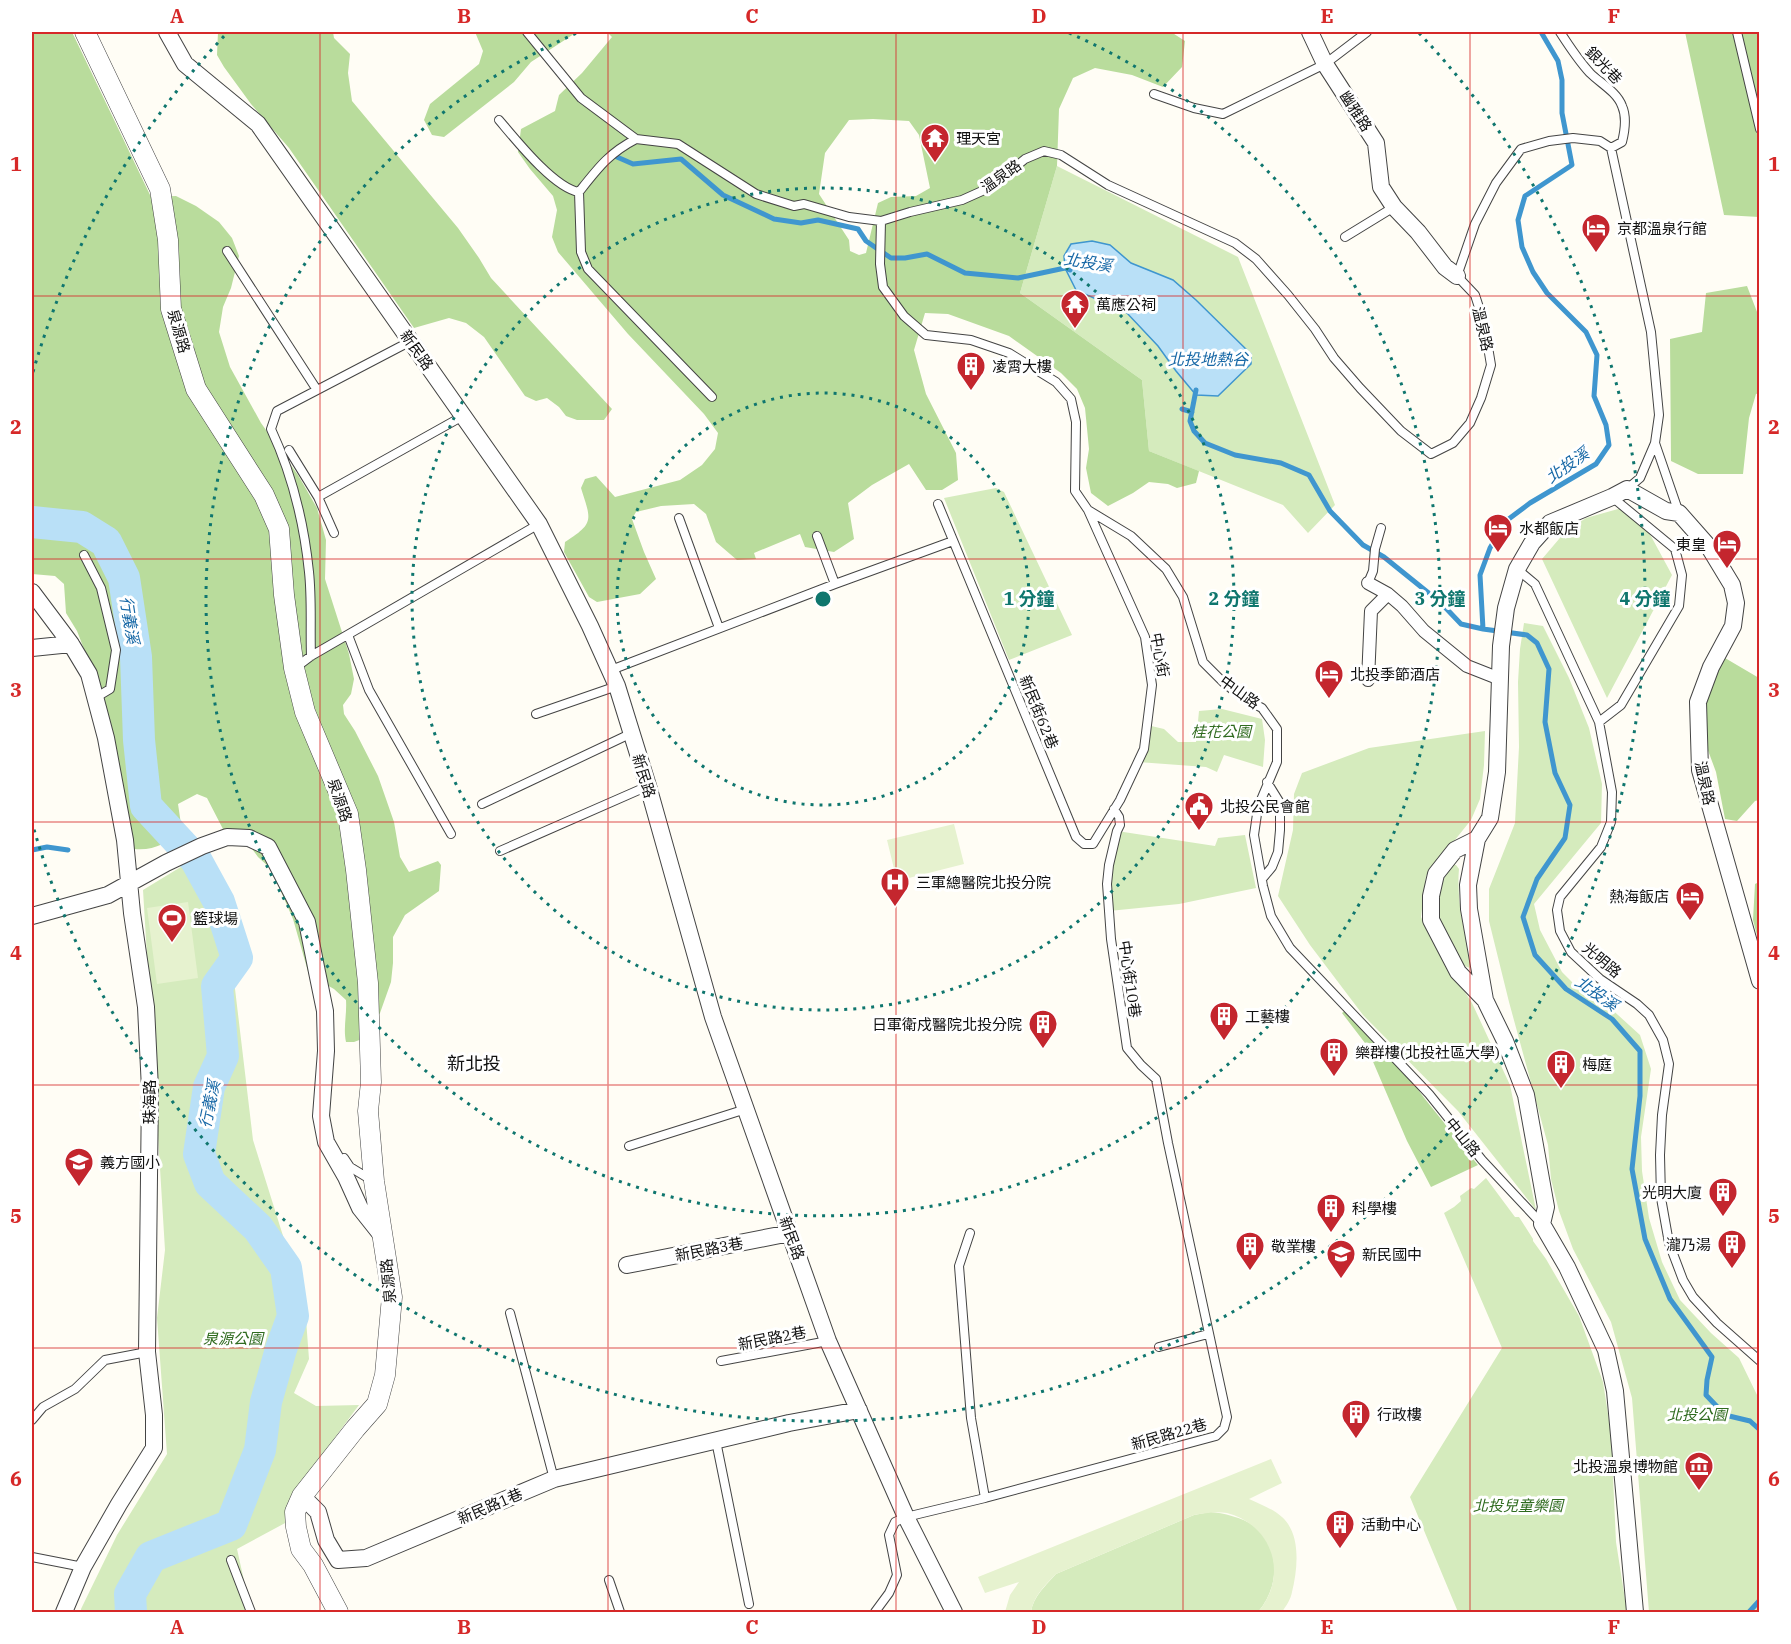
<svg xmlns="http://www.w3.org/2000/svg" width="1791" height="1644" font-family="'IBM Plex Serif','Noto Sans TC',serif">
<rect width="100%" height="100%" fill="#fffdf5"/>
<path fill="#d5ebbd" d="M1057,166l181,91 97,248 -27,28 -25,-28 -134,-54 -7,-71 -122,-87z
M996,488l8,4 68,143 -63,25 -65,-162z
M1618,509l16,1 11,15 27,50 -65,123 -65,-139 23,-27 21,-14z
M1524,623l19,3 26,52 20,50 13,56 -1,39 -67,81 6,26 22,42 15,15 30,18 33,30 11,34 -10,68 1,34 7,47 13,44 18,38 31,33 28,25 20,41v213h-110l-17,-214 -21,-76 -38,-73 -14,-38 -8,-32 -3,-34 -39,-143 -20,-81v-32l26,-66 4,-76 -1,-65 2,-33z
M1222,709l40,10 3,21 -2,27 -39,-12 -7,17 -11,-5 -68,-5 9,-37 17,4 14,13h18l3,-31z
M1485,731l-1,34 -4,34 -9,21 -45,56 -5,41 18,35 33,51 38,82 26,125 -78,-99 -95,-96 -53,-70 -32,-49 15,-66 1,-36 8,-21 67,-25z
M1117,831l98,15 3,-8 27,-3 11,53 -77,16 -70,7 -2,-27z
M202,854l37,85 -6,33 20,168 52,166 4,53 -15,34 22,13 43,-1 -69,93 -3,24 -50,27 14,63h-170v-3l36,-74 50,-81 -10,-136 8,-68 -22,-360z
M1451,865h5l3,4c-3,32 6,63 12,95l-1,4 -8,-3c-7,-14 -17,-28 -23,-42 -7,-17 3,-43 12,-58z
M1486,1178l29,39h4l14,22v2l13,18 33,57 24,66 8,51 5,109 11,70h-169l-48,-115 92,-149 -58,-135 10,-6 7,-6 -1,-5 11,-8 3,1z
M1210,1512c15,1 38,7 49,18 22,23 19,59 -1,82h-227c2,-15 15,-27 25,-38l138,-59z"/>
<path fill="#b9dc9c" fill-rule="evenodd" d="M32,32h40l79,165 25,-1 20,10 23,16 13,16 7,18 -8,32 -8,19 -4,25 11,35 31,56 37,52 19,33 9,32 -1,39 24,75 5,25 -3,15 -8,11 1,9 11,17 23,45 16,46 6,35 9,15 29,-11 3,4 -2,26 -34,24 -12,22v26l-2,19 -11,31 -18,26 -8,3h-8c-3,-14 1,-27 0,-42l-12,-11 -25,-14 -16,-56 -22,-50 -13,-12 -17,-23 -17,-3 -17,-33 -10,-4 -19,10 4,27c-15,12 -28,20 -48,18l-4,-6 -37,-171 -16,-41 -11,-18 -2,-29 -9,-8 -23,-2z
M218,32h115l1,6 16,16 -2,19 4,28 106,127 21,30 12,20 121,131 -8,11h-27l-11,-4 -7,-9 -12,-9 -11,3 -11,-5 -41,-59 -18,-14 -17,-5 -35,10 -125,-180 -38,-44 -27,-37 -7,-12z
M475,32h102l-46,30 -17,20 -70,55 -12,-2 -8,-15 6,-16 49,-40 4,-13z
M607,32h564l14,9 -3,26 -19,20 -31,-12 -37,-7 -22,10 -14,31 -2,57 -37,127 122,87 7,71 50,20 -3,12 -19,5 -9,-4 -19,-2 -16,11 -25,13 -17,-13 -5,-25 3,-19 -4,-41 -8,-19 -16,-16 -52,-37 -61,-22 -23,-1 -11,37 12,44 30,59 2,27 -16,10h-16l-17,-26 -37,21 -24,18 6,36 -20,13 -29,-5 -5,-13 -46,19 2,6 -19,1 -21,-18 -10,-28 -12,-10 -33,2 -25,6 -4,7 12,33 12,27 -16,15 -43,8 -8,-5 -25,-45 1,-10c30,-19 26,-22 16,-54l4,-9 11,-3 19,21 65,-17 22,-15 13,-16 3,-16 -14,-19 -76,-80 -70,-82 -6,-15 5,-27 -4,-14 -23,-27 -12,-17 3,-23 34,-18 4,-16 23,-22 30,-36zM873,119l36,2 10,14 11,53 -14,8 -25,1 -13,6 -12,50 -7,2 -9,-4 -1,-11 -30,-46 6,-41 24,-33z
M1685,32h74v185l-35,-2z
M1747,286l12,31 1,76 -4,1 -7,24 -6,56h-45l-27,-13 -1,-122 32,-7 4,-39z
M1725,658l34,20v122l-4,1 -18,20 -12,-2 -9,-47 -10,-27v-49z
M1759,882h1l-1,61 -6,-23 2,-36z
M1348,1008l48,52 29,39 53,66 -47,22 -24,-46 -42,-98 -23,-30z"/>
<path fill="#e6f2cf" d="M954,824l10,40 -67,17 -10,-41z
M188,902l10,76 -41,6 -10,-76z
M1271,1459l11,24 -33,16c11,5 24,10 33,18 19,17 16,51 10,75 -1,7 -6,14 -10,20h-24c31,-36 15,-87 -31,-99 -11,-2 -22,0 -33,2l-138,59c-11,11 -23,23 -25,38h-26l5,-17 9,-13 -34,11 -7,-16z"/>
<path fill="#b9e0f7" stroke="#3f96cf" stroke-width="1.5" d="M1092,241l18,4 21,18 42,17 23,20 55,54v10l-33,32 -22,-1 -20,-24 -18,-25 -31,-33 -51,-23 -11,-22 -1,-12 7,-12z"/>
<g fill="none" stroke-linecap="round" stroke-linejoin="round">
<path stroke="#3f96cf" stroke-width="5" d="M617,157l16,7 48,-5 42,36 51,24 27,4 17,-3 40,9 8,12 25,17h14l22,-4 38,19 53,5 47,-10 5,2
M1196,390l-6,31 4,10 11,12 30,12 46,8 28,12 21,36 33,34 21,12 57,46 20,21 22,5 44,6 10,8 12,26 -4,53 10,51 15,32 -5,33 -28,41 -14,38 12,38 31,34 46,30 28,32v45l-8,73 13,70 25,60 42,58 -5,23 -1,15 19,20 25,6 10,9
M1182,409l10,3
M1483,629l-3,-54 10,-27 16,-27 24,-18 66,-39 13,-19 -3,-20 -12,-29 3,-41 -11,-23 -39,-39 -14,-21 -11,-25 -4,-27 7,-24 47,-31 -10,-52v-33l-4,-19 -17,-29
M32,850l15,-3 21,3
M185,863l11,-3
M1749,1612l11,-12"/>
<path stroke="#b9e0f7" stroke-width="32" d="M32,522l50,5 24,15 18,36 12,79 3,83 7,66 50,54 23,42 18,56 -20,28 6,70 -14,31 -10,67 11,29 48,45 28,40 7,48 -12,33 -15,53 -6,48 -29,75 -80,32 -21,37 1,18"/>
<g stroke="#444" stroke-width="10">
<path id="service" d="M527,32l54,66 55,41 42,5 78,50 38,12 10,-2 45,13 32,4 29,-9 52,-12 29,-13 34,-28 19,-8 17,4 47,30 127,58 21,16 32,36 27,34 19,29 26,30 41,43 30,23 22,-11 17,-20 11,-25 10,-33 -7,-42 -9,-28 -18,-19 18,-52 21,-41 25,-34 28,-8 24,-3 27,3 11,7 40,184 8,83 -4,28 -15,35 -13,11
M1560,32c9,14 18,28 30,41 10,10 27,19 32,33 5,11 3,24 0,36l-11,6
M1737,32l23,97
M1154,94l40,14 29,6 102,-50 42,-32
M499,120c17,20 55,68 80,72
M636,139c-27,14 -38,29 -57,53l2,60 7,17 124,128
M881,221l-1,43 3,23 21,29 22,19 45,5 38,13 47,29 15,17 5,23 -1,69 13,19 43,26 35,33 17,28 20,65 20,20 20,16 19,10 15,21v33l-19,45 -4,28 9,51 8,30 19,32 139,146 53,66 59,63
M1345,237l49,-30
M227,251l90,139
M1655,443l24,70
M289,450l29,47 16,36
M318,497l145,-81
M938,504l138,333 8,7h9l27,-44 24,-51 8,-64 -7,-48 -57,-127
M679,518l40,110
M817,536l18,48
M84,555l17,33 15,62 -6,39 -15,9
M1517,569l18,15 64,138 13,70 -1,30 -10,25 -41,50 -3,13 3,21 11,21 29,27 37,25 12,11 14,25 6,24 -7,51 -2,40 1,43 8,45 14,37 10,17 24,26 43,38
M1368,583l5,-12 2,-22 6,-21
M348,635l21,55 82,144
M311,656c-1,-28 1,-56 -2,-84 -5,-49 -17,-98 -38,-143l6,-18 134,-70
M295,668l16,-12 228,-132
M611,670l224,-86 118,-43
M536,714l81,-28
M1599,722l22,-17 58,-99 3,-31 -7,-26 -63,-52
M482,804l150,-71
M500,851l148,-65
M1262,879l10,-12 6,-15 2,-22v-27l-13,-21
M629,1146l117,-37
M344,1158l6,9 23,14
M970,1233l-11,33 12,152 14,80
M510,1313l44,166
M1159,1347l49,-13
M721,1361l107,-20
M32,1420l11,-13 32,-18 30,-29 42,-8
M716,1441l33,163
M32,1557l51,10
M231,1560l20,52
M609,1580l11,32
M875,1612l14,-19 8,-18 -8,-40 6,-13 11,-5 79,-19 231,-62 8,-8 3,-11 -59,-274 -12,-64 -15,-14 -14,-17 -16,-109 -2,-28 -2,-27 2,-19 8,-34 3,-6 -1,-8 -5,-8"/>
</g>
<g stroke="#444" stroke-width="14">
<path id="pedestrian" d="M1368,583l20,11 14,12 22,25 43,35 33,13
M1368,680l3,-69 17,-17"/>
</g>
<g stroke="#444" stroke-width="18">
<path id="minor" d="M167,32l18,32 73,60 281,400 51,102 27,60 31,100 65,231 115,324 78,176 48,95
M1310,32l15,32 51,79 5,44 13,20 24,25 27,35 12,9
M32,592l39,52 18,30 17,64 19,102 7,73 14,94 4,82 -3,263 7,63v33l-35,56 -36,63 -19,45
M32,648l39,-4
M1477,839l-22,11 -19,24 -5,22v24l27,52 27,28
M32,916l76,-21 58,-32 36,-17 25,-9 22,1 19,9 39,75 10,50 8,39 1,40 -5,65 5,26 20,35 14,31 23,29
M627,1265l163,-32
M302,1496l16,16 8,28 12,20 28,-2 188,-79 235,-56 70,-13
M1635,1612l-20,-221 -9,-41 -39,-83 -25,-43 4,-17 -20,-112 -21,-54 -20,-41 -16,-91 -1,-24 9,-46 13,-21 7,-46 4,-126 5,-38 11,-39 15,-26 18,-20 62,-26 15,-8 39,22 13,2 30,34 23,38 4,18 -3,23 -22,41 -13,35 2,68 60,211"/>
</g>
<g stroke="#444" stroke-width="21">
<path id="tertiary" d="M85,32l75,157 8,51 3,69 25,80 68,106 15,34 5,66 10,73 11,44 43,102 8,56 12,113 3,99 -3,29 6,70 18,116 -7,78 -8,29 -22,25 -53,67 -7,16 1,15 5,22 12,16 25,47"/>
</g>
<use href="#service" stroke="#fff" stroke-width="8"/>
<use href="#pedestrian" stroke="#fff" stroke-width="12"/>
<use href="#minor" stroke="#fff" stroke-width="16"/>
<use href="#tertiary" stroke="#fff" stroke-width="20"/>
</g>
<path fill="none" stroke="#d62828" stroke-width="1.5" stroke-opacity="0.55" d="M320,32v1580M608,32v1580M896,32v1580M1183,32v1580M1470,32v1580M32,296h1728M32,559h1728M32,822h1728M32,1085h1728M32,1348h1728"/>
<g fill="none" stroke="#0f766e" stroke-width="3" stroke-dasharray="3 6">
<circle cx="823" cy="599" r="206"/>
<circle cx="823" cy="599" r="411"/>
<path d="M1069 33A617 617 0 1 1 577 33"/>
<path d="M33 372A822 822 0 0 1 227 33M1419 33A822 822 0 1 1 33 826"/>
</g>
<defs>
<g id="temple-pin" transform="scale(1.5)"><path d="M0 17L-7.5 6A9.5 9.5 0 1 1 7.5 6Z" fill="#c4262e" stroke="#fff"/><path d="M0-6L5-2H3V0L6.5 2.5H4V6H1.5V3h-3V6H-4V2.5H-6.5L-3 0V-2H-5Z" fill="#fff"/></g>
<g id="hotel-pin" transform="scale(1.5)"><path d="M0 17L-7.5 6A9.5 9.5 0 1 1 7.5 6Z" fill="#c4262e" stroke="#fff"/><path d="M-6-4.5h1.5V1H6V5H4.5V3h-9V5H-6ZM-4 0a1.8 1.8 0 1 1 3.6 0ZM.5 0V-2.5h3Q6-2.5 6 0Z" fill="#fff"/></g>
<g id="building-pin" transform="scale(1.5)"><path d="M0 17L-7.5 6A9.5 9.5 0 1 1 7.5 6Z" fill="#c4262e" stroke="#fff"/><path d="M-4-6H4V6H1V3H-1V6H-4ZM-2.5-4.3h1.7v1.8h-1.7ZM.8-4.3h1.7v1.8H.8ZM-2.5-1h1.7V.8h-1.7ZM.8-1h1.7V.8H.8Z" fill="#fff"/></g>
<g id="civic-pin" transform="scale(1.5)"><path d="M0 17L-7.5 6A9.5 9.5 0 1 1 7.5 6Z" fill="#c4262e" stroke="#fff"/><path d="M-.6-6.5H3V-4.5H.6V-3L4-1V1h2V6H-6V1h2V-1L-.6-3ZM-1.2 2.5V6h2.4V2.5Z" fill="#fff"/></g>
<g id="hospital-pin" transform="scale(1.5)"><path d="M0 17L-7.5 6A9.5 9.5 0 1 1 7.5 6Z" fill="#c4262e" stroke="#fff"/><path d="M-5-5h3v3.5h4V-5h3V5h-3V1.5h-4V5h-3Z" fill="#fff"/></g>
<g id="stadium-pin" transform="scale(1.5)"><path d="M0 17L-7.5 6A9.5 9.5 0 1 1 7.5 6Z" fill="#c4262e" stroke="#fff"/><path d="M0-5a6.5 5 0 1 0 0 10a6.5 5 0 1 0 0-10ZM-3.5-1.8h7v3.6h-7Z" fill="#fff"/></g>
<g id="school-pin" transform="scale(1.5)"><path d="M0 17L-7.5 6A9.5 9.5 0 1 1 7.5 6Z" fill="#c4262e" stroke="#fff"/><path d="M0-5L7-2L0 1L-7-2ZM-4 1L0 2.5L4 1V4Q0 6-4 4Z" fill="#fff"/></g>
<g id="museum-pin" transform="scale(1.5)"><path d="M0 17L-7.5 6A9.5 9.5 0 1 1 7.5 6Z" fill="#c4262e" stroke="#fff"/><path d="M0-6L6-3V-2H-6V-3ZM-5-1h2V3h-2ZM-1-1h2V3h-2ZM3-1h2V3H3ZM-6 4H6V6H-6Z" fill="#fff"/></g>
</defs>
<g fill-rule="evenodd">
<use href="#temple-pin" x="935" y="138"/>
<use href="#hotel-pin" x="1596" y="228"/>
<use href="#temple-pin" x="1075" y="304"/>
<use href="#building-pin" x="971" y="366"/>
<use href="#hotel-pin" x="1498" y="528"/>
<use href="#hotel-pin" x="1727" y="544"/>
<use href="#hotel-pin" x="1329" y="674"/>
<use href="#civic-pin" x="1199" y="806"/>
<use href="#hospital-pin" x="895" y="882"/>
<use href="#hotel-pin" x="1690" y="896"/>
<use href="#stadium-pin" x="172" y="918"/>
<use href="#building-pin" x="1224" y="1016"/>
<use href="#building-pin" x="1043" y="1024"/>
<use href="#building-pin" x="1334" y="1052"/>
<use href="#building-pin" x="1561" y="1064"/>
<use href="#school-pin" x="79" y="1162"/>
<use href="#building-pin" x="1723" y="1192"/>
<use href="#building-pin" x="1331" y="1208"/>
<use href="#building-pin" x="1732" y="1244"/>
<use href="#building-pin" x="1250" y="1246"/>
<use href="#school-pin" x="1341" y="1254"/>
<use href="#building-pin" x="1356" y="1414"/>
<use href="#museum-pin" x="1699" y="1466"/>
<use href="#building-pin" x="1340" y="1524"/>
</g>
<g text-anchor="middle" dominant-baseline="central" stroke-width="6" stroke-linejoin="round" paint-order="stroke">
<g font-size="15" fill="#111" stroke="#fff">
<text transform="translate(1604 65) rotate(46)">銀光巷</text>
<text transform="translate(1356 111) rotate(57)">幽雅路</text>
<text transform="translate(1001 176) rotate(-35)">溫泉路</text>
<text transform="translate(1483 329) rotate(77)">溫泉路</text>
<text transform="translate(179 331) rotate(74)">泉源路</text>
<text transform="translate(417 350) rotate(55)">新民路</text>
<text transform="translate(1160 655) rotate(80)">中心街</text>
<text transform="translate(1240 692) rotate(36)">中山路</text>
<text transform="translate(1039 712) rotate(68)">新民街62巷</text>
<text transform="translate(644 776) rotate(73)">新民路</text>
<text transform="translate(1705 783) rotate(78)">溫泉路</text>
<text transform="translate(340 800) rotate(71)">泉源路</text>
<text transform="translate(1602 960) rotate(40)">光明路</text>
<text transform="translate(1130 979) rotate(82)">中心街10巷</text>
<text transform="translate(149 1102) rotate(-90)">珠海路</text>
<text transform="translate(1463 1137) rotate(51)">中山路</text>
<text transform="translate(792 1238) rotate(70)">新民路</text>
<text transform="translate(709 1249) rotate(-11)">新民路3巷</text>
<text transform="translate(388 1281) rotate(-95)">泉源路</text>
<text transform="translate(772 1338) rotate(-11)">新民路2巷</text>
<text transform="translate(1169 1434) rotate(-16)">新民路22巷</text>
<text transform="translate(490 1506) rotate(-23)">新民路1巷</text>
</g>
<g font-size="15" fill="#111" stroke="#fff" text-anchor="start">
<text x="956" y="138">理天宮</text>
<text x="1617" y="228">京都溫泉行館</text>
<text x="1096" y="304">萬應公祠</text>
<text x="992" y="366">凌霄大樓</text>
<text x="1519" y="528">水都飯店</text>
<text x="1706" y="544" text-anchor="end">東皇</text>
<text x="1350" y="674">北投季節酒店</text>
<text x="1220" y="806">北投公民會館</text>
<text x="916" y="882">三軍總醫院北投分院</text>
<text x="1669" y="896" text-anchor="end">熱海飯店</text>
<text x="193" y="918">籃球場</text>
<text x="1245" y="1016">工藝樓</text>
<text x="1022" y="1024" text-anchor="end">日軍衛戍醫院北投分院</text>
<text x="1355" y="1052">樂群樓(北投社區大學)</text>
<text x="1582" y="1064">梅庭</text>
<text x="100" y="1162">義方國小</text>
<text x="1702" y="1192" text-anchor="end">光明大廈</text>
<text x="1352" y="1208">科學樓</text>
<text x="1711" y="1244" text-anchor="end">瀧乃湯</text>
<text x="1271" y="1246">敬業樓</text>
<text x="1362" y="1254">新民國中</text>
<text x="1377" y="1414">行政樓</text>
<text x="1678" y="1466" text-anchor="end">北投溫泉博物館</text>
<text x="1361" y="1524">活動中心</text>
</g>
<g font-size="15" font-style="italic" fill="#2f6b1f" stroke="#fff">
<text x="1221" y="731">桂花公園</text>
<text x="233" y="1338">泉源公園</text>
<text x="1697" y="1414">北投公園</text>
<text x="1518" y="1505">北投兒童樂園</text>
</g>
<g font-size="16" font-style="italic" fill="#1768a6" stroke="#fff">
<text transform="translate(1088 262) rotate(9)">北投溪</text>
<text x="1208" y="359">北投地熱谷</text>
<text transform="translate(1567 465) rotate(-35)">北投溪</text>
<text transform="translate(130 620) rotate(81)">行義溪</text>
<text transform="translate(1597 993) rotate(35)">北投溪</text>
<text transform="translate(209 1104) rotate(-78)">行義溪</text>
</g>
<g font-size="18" fill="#111" stroke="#fff">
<text x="474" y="1063">新北投</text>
</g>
</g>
<circle cx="823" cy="599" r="9" fill="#0f766e" stroke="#fff" stroke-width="3"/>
<g font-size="18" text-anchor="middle" font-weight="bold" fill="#0f766e" stroke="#fff" stroke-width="6" stroke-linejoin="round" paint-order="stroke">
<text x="1029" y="605">1 分鐘</text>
<text x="1234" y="605">2 分鐘</text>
<text x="1440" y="605">3 分鐘</text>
<text x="1645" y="605">4 分鐘</text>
</g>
<rect width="1791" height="1644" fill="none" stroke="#ffffff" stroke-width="66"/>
<rect x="33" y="33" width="1725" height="1578" fill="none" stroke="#d62828" stroke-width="2"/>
<g font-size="20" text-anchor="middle" font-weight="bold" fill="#d62828">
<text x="177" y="23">A</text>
<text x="464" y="23">B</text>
<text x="752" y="23">C</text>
<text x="1039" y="23">D</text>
<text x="1327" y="23">E</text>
<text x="1614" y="23">F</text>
<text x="16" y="171">1</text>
<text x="1774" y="171">1</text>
<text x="16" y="434">2</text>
<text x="1774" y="434">2</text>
<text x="16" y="697">3</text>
<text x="1774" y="697">3</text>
<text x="16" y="960">4</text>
<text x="1774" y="960">4</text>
<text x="16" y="1223">5</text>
<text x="1774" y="1223">5</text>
<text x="16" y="1486">6</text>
<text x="1774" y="1486">6</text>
<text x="177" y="1634">A</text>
<text x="464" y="1634">B</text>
<text x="752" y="1634">C</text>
<text x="1039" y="1634">D</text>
<text x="1327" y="1634">E</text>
<text x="1614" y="1634">F</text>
</g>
</svg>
